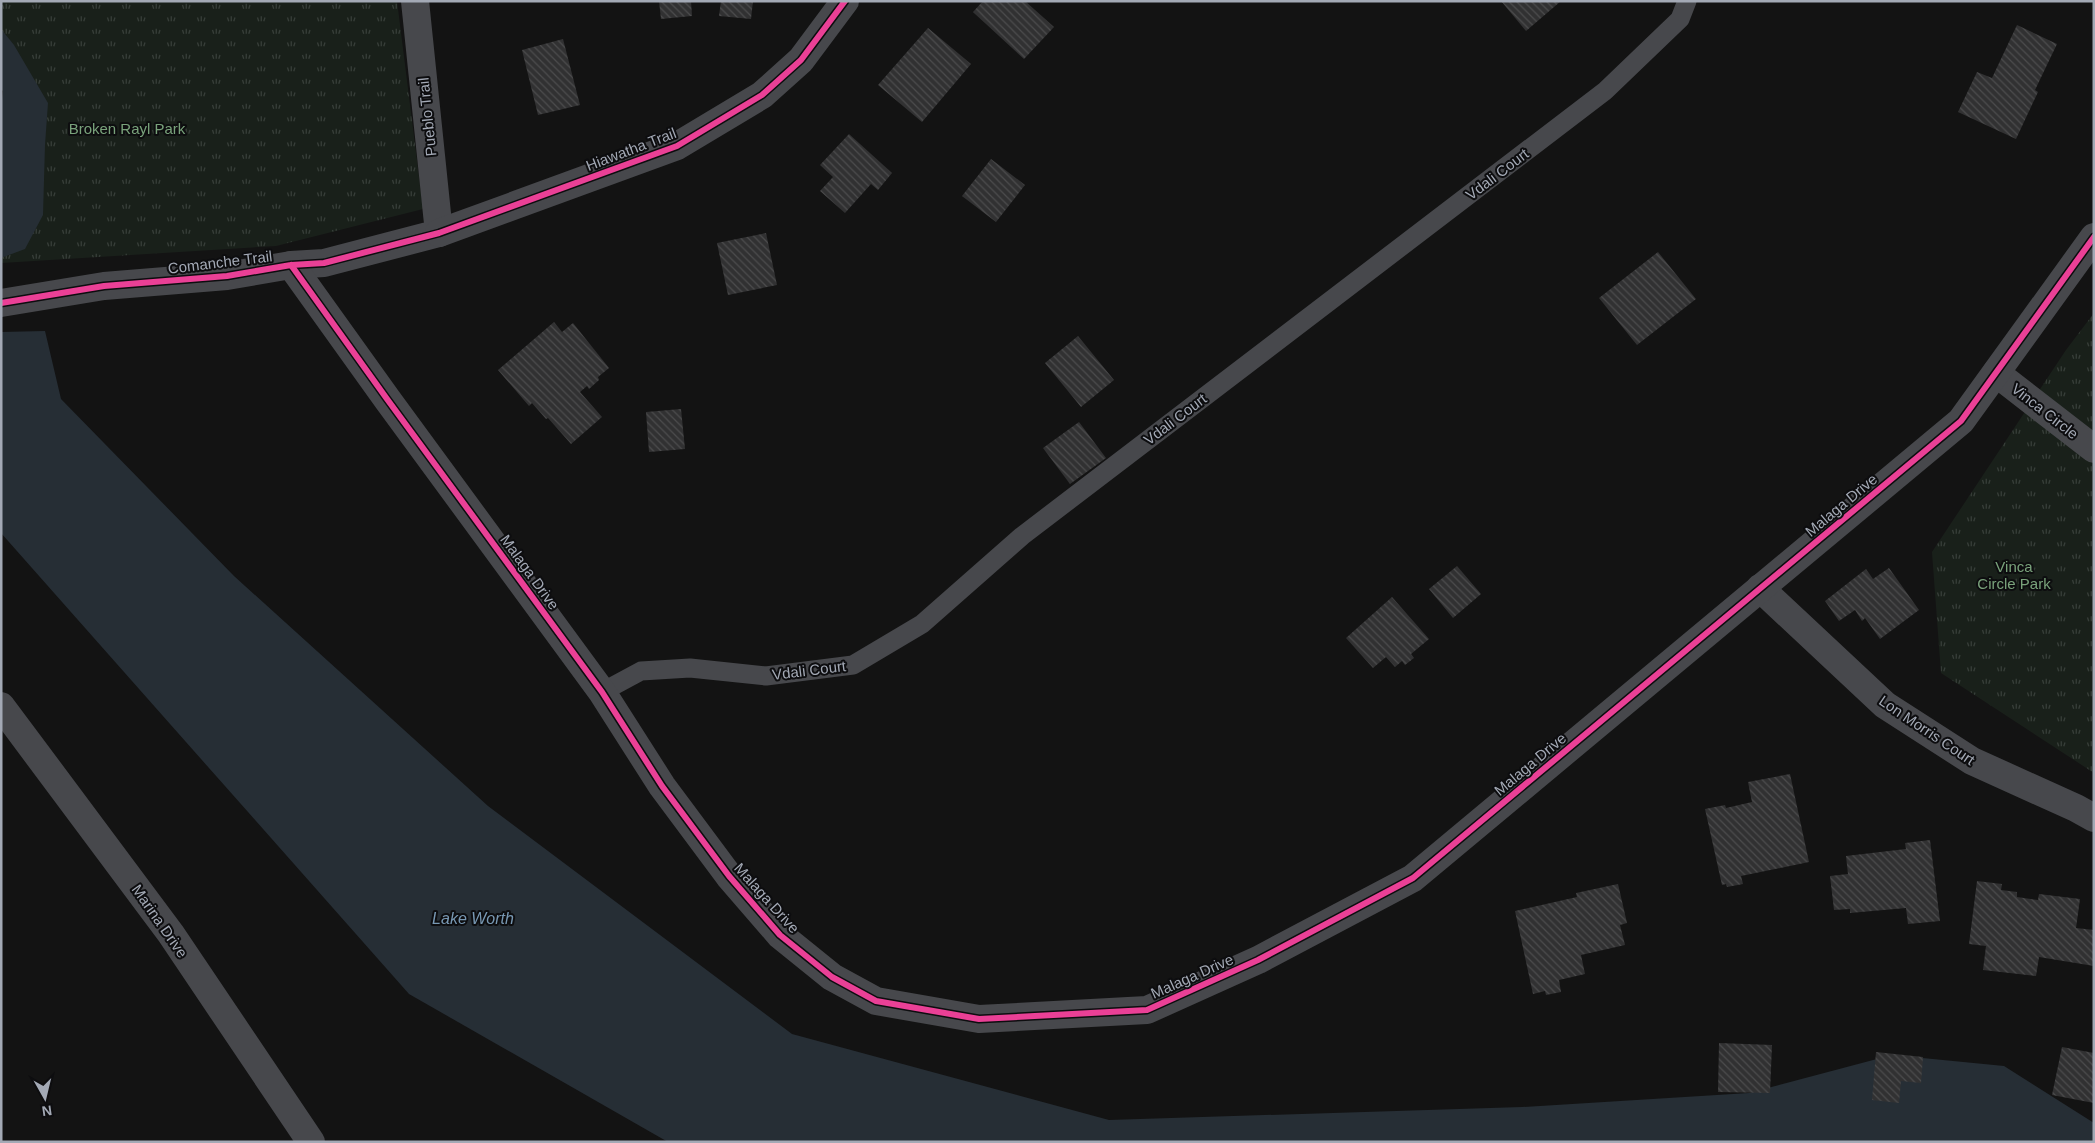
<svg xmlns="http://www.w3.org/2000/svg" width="2095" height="1143" font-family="Helvetica,sans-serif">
<defs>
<pattern id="park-tufts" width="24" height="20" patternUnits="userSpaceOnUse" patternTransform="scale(1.25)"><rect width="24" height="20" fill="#19201a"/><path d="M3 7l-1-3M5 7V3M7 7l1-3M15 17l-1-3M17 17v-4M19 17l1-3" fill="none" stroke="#373e39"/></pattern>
<pattern id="building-back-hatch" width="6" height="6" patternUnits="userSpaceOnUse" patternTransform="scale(1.25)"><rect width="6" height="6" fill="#313132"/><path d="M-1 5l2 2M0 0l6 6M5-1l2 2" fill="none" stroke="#4c4c4d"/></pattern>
</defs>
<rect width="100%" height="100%" fill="#131313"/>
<path fill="url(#park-tufts)" d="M1,1h396l26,208 -147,37 -275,17v-154l2,-18 -2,-2z
M2094,313v460l-153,-100 -9,-121 134,-202z"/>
<path fill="#262e35" d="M1,29l13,16 34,58 -3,42 -2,70 -18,34 -24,9v-149l2,-18 -2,-2z
M45,331l16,68 173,177 254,230 304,228 317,86 413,-13 227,-14 143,-38 112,11 90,57v19h-1426l-259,-148 -408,-461v-201z"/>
<path fill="url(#building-back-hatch)" d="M659,1h32l1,15 -31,3z
M721,1h32l-2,18 -32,-3z
M983,1h42l29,26 -30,32 -51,-47z
M1501,1h60l-35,30z
M2017,25l40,19 -22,46 3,2 -22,47 -58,-27 19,-40 15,6z
M928,28l43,36 -49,58 -44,-37z
M563,39l17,66 -42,10 -16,-65z
M849,134l43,39 -14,17 -7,-6 -26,29 -25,-22 13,-14 -13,-12z
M991,159l34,26 -29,37 -34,-26z
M766,233l11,52 -49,10 -11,-52z
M1658,252l38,47 -59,46 -38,-47z
M554,322l8,10 11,-9 36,45 -11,9 1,3 -10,9 -2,-3 -7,6 22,25 -31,27 -23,-26 -2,1 -14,-16 -3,3 -31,-36z
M1078,336l36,44 -33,27 -36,-44z
M681,409l4,40 -36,3 -3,-40z
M1079,422l27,36 -36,26 -27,-36z
M1457,566l24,28 -28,24 -24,-29z
M1889,568l30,42 -39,29 -15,-21 -3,3 -7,-11 -16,11 -14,-20 41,-32 7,10z
M1392,597l37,42 -18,15 3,4 -9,7 -3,-4 -7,6 -9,-10 -13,11 -27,-30z
M1790,774l19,88 -68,14 2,8 -16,3 -1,-3 -4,1 -17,-76 20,-4 1,3 26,-6 -4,-20z
M1930,840l10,81 -32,3 -2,-16 -56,5v-4l-16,1 -4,-34 18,-2 -2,-18 60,-7 -1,-6z
M1977,881l25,3 -1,6 16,2v5l21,3 1,-6 41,5 -4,29 18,2v36l-55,-9 -3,19 -53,-6 3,-24 -17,-2z
M1618,884l9,39 -7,2 5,20 -44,10 4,19 -26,6 2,12 -15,3 -1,-4 -12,3 -18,-83 62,-14 -1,-4z
M1719,1043l53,2 -2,48 -52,-1z
M2062,1047l32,6v50l-42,-8z
M1876,1052l47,5 -2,26 -20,-2 -2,22 -27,-3z"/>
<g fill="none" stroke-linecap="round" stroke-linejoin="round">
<path stroke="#47484c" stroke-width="19" d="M602,692l39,-21 49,-3 76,8 87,-11 69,-41 100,-88 583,-445 75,-72 7,-18"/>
<path stroke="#47484c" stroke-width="28" d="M291,265l33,-2 115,-30 -24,-232
M1996,373l98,76
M1760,588l125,117 87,56 104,47 18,10"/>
<path stroke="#47484c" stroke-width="28" d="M439,233l238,-87 85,-51 39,-35 44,-59
M1,303l103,-17 123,-10 64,-11 96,134 215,293 60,94 67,90 51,59 52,42 44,24 103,18 168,-9 111,-50 155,-82 548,-457 133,-184
M1,706l170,228 140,208"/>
<g stroke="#0d0d0f" stroke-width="9">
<path id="cycleway" d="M291,265l96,134 215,293 60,94 67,90 51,59 52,42 44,24 103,18 168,-9 111,-50 155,-82 548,-457 133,-184
M1,303l103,-17 123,-10 64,-11 33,-2 115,-30 238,-87 85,-51 39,-35 44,-59"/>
</g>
<use href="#cycleway" stroke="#ea4096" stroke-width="6"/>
</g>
<g text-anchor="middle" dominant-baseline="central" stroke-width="4" stroke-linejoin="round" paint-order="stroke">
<g font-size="15" fill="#a3a9b5" stroke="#0d0d0f">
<text transform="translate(427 117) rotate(-96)">Pueblo Trail</text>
<text transform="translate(631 149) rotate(-21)">Hiawatha Trail</text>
<text transform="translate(1497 174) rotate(-37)">Vdali Court</text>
<text transform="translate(220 262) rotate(-7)">Comanche Trail</text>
<text transform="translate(2045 411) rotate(38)">Vinca Circle</text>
<text transform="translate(1175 419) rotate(-37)">Vdali Court</text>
<text transform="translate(1841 505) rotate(-40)">Malaga Drive</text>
<text transform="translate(530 572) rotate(54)">Malaga Drive</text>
<text transform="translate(809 670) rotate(-7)">Vdali Court</text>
<text transform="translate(1927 730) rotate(34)">Lon Morris Court</text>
<text transform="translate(1530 764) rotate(-40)">Malaga Drive</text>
<text transform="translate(767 898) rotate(48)">Malaga Drive</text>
<text transform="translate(160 921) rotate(55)">Marina Drive</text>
<text transform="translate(1192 976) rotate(-24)">Malaga Drive</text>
</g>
<g font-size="15" fill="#79a27b" stroke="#0d0d0f">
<text x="127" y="128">Broken Rayl Park</text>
<text x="2014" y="566">Vinca<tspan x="2014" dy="17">Circle Park</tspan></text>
</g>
<g font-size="16" font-style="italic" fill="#7898b3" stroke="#0d0d0f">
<text x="473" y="918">Lake Worth</text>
</g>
</g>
<rect width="2095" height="1143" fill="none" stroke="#a3a9b5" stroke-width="5"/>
<g transform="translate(45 1098) rotate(172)" stroke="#0d0d0f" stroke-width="4" paint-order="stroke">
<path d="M0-4L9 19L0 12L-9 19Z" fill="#a3a9b5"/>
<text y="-8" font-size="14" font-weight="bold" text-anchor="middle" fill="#a3a9b5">N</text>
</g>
</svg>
